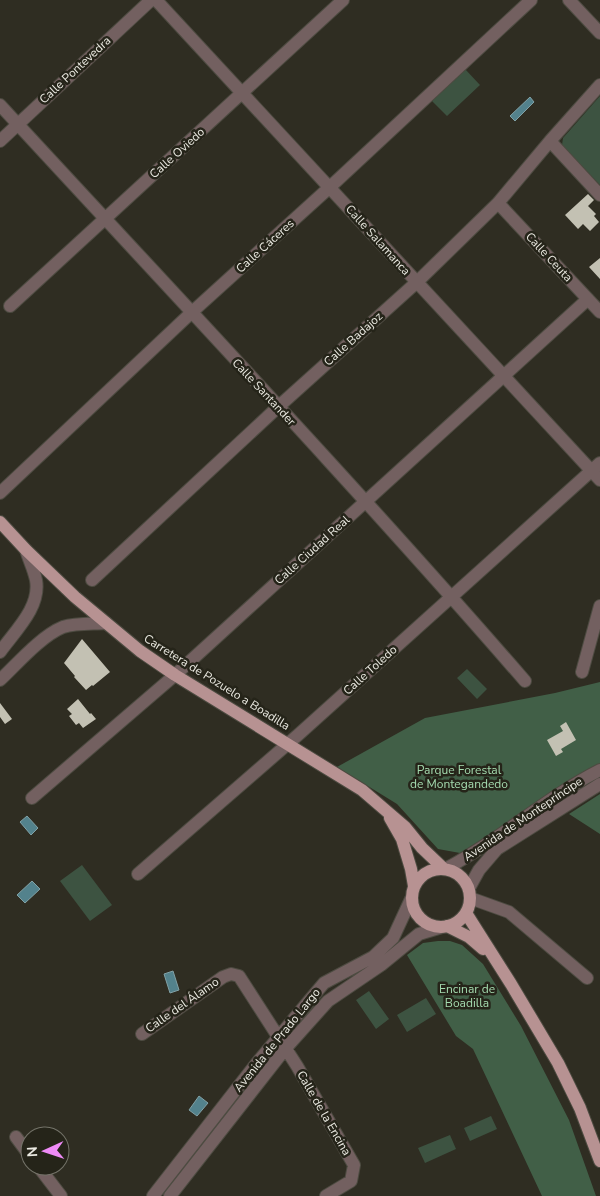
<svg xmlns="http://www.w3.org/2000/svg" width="600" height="1196" font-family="'Nunito Sans',sans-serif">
<rect width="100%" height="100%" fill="#2f2d22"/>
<path fill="#3d5341" d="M465,69l15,16 -33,31 -15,-15z
M600,96v89l-38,-40 1,-7z
M467,669l20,20 -10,10 -20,-21z
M82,865l30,40 -22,16 -30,-40z
M369,991l20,28 -13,10 -20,-29z
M426,998l10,16 -29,18 -10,-17z
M491,1116l6,13 -27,12 -6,-13z
M450,1135l6,14 -31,14 -7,-15z"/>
<path fill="#415f47" d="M600,682v84l-140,87 -22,-4 -41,-45 -60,-37 88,-49 130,-25z
M600,794v40l-31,-20z
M438,941h12l12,4 21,19 38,62 48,94 27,76h-54l-69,-147 -17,-13 -49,-81 16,-12z"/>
<path fill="#53828c" stroke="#81a1a6" d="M530,97l4,5 -19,19 -5,-5z
M27,816l11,12 -7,7 -11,-13z
M32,881l8,8 -15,14 -8,-8z
M173,971l6,19 -9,3 -6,-19z
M199,1096l9,7 -11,13 -8,-6z"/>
<path fill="#c3c1b3" d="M588,194l6,6 -6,6 8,8 -2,2 5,6 -9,9 -7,-7 -5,5 -13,-14z
M600,258v21l-11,-12z
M82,639l28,33 -17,14 -1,-1 -6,5 -12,-13 1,-1 -11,-13z
M78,699l12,15 1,-1 5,6 -13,9 -4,-5 -3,2 -7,-9 3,-2 -5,-5z
M0,703l12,16 -7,5 -5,-7z
M566,722l10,18 -15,9 2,3 -7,4 -9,-16 16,-9 -3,-5z"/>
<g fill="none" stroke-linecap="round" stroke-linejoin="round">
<g stroke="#4d4b41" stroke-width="14">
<path id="minor" d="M156,0l444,480
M569,0l31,33
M0,105c176,191 355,380 525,576
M0,141l151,-141
M550,141l50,54
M498,203l102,109
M10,306l333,-306
M0,493l191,-180 139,-126 201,-187
M92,580l186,-173 139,-125 81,-79 52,-62 50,-56
M0,652c15,-21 41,-45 36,-72 -2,-10 -7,-20 -10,-30
M582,672l18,-66
M0,680c17,-16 41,-44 63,-53 13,-4 29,-3 43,-4
M32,798l143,-123 413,-376
M447,868c53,-28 98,-70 153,-98
M138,874l160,-139 302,-272
M469,888l10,-18 18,-21 103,-65
M470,898l39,14 78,66
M142,1034l81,-57 8,-3 8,2 58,90 57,99 -3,16 -25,15
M16,1137l14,19
M38,1166l23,30
M153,1196l103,-132 68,-81 49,-26 20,-19 18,-39
M170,1196l115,-147 43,-48 53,-36 38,-31 23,-7"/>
</g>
<g stroke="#4d4b41" stroke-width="14">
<path id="major" d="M0,522l26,28 49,47 65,54 35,24 187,115 43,37 17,21 21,20
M390,818l12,21 9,30 3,17
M412 898a29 29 0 1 1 58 0a29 29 0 1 1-58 0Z
M466,913l45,71 47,79 22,45 20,53
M447,926l22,11 14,12"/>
</g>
<use href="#minor" stroke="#736060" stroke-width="12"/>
<use href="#major" stroke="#b79292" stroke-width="12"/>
</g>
<g text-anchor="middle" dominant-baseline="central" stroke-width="5" stroke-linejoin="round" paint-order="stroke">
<g font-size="12" fill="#ebeae2" stroke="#252419">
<text transform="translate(75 70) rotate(-43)">Calle Pontevedra</text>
<text transform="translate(177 153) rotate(-42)">Calle Oviedo</text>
<text transform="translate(378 240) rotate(48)">Calle Salamanca</text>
<text transform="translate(265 246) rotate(-42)">Calle Cáceres</text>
<text transform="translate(549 257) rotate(47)">Calle Ceuta</text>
<text transform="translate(353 339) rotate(-42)">Calle Badajoz</text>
<text transform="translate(264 392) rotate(47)">Calle Santander</text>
<text transform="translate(312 550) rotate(-42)">Calle Ciudad Real</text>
<text transform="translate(370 670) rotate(-42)">Calle Toledo</text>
<text transform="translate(217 682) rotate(32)">Carretera de Pozuelo a Boadilla</text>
<text transform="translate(523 819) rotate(-34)">Avenida de Montepríncipe</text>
<text transform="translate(182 1005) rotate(-35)">Calle del Álamo</text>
<text transform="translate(277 1040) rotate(-51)">Avenida de Prado Largo</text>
<text transform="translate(324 1113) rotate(60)">Calle de la Encina</text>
</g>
<g font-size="12" fill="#a5dcb0" stroke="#252419">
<text x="459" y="770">Parque Forestal<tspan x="459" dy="14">de Montegandedo</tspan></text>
<text x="467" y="989">Encinar de<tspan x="467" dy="14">Boadilla</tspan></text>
</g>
</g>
<g transform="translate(45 1151) rotate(267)"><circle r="24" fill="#252419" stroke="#747369"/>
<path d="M0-4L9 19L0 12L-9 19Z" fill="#ef8bf7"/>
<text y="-8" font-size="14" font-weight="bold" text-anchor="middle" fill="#ebeae2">N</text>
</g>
</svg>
